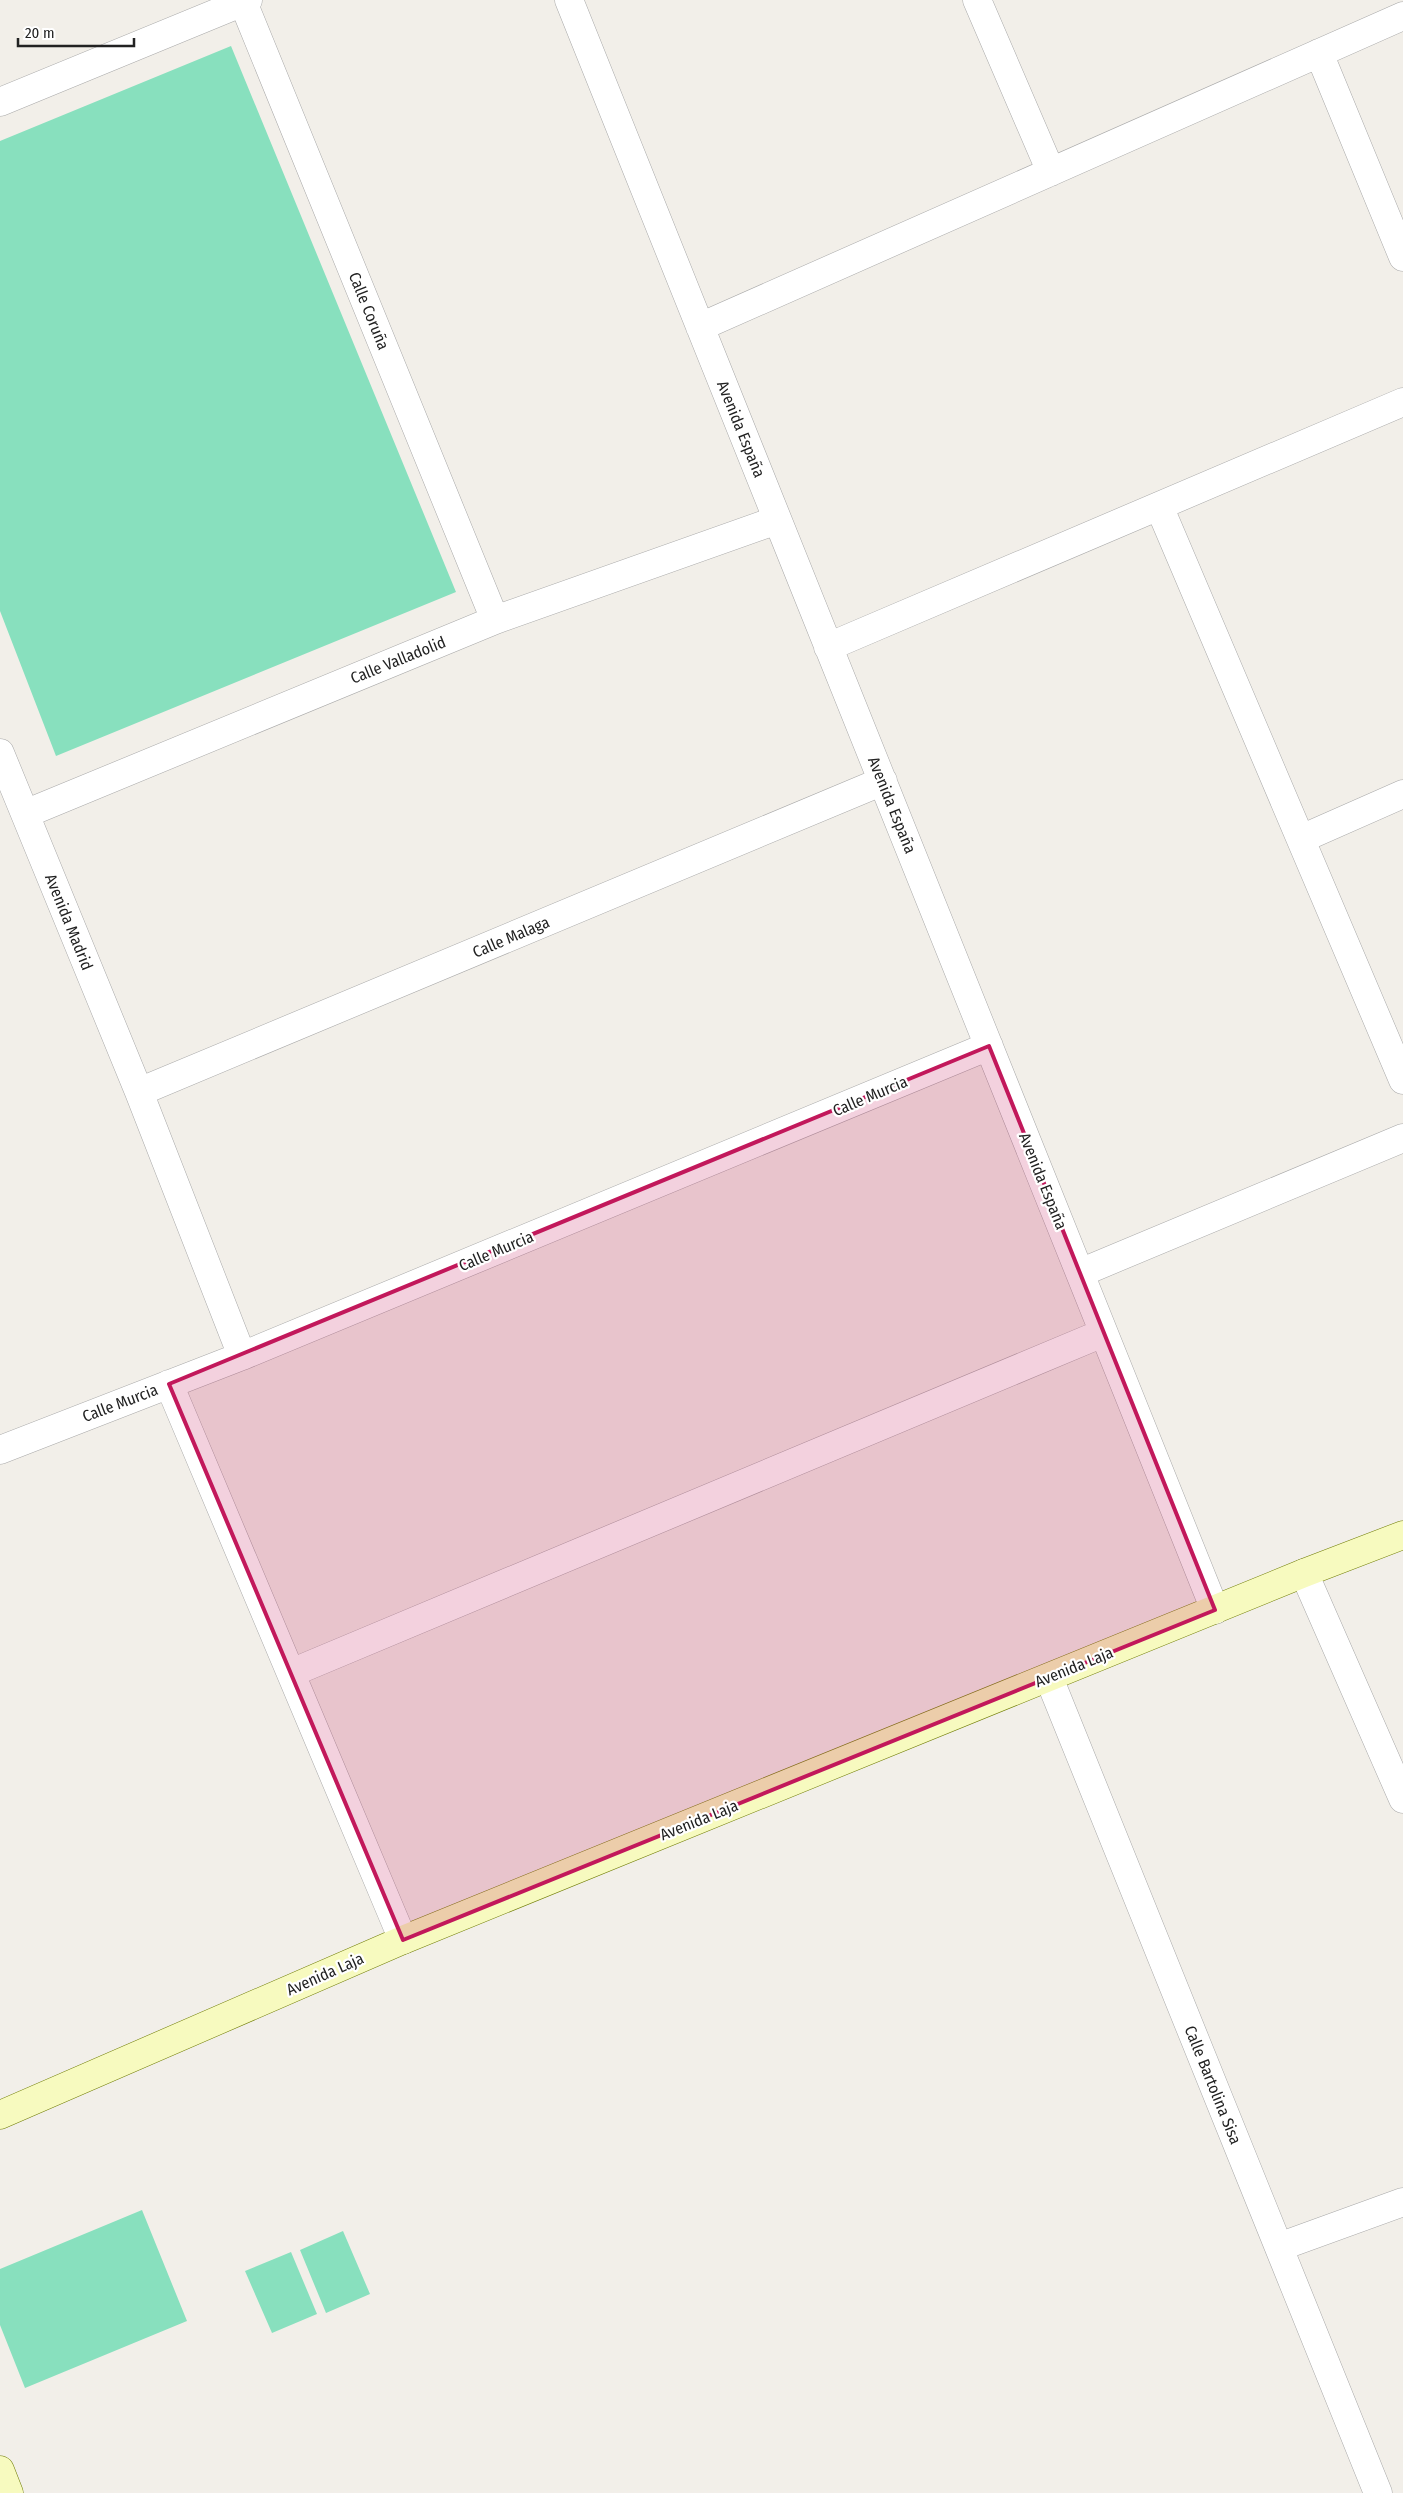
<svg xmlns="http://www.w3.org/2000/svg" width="1403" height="2493" font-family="'Fira Sans Condensed',sans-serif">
<rect width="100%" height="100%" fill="#f2efe9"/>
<path fill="#88e0be" d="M231,46l225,546 -400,164 -56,-145v-470z
M142,2210l45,111 -162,67 -25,-63v-56z
M343,2231l27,63 -44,19 -26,-63z
M291,2252l26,62 -45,19 -27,-62z"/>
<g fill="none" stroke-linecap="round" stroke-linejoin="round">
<g stroke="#a9a9a9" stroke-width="29">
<path id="street" d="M569,0l646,1610
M977,0l74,172
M243,2l252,618
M1319,53l84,204
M0,102l248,-102
M700,327l703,-311
M1159,506l244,574
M828,647l575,-245
M0,753l139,339 103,264
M25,814l470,-194 282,-100
M1301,839l102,-45
M139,1092l744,-311
M1080,1273l323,-135
M169,1384l234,556
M0,1450l242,-94 747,-310
M1304,1573l99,226
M291,1673l812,-340
M1049,1678l329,815
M1279,2247l124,-45"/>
</g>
<g stroke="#707d05" stroke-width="29">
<path id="secondary" d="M0,2115l403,-175 901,-367 99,-38
M0,2470l9,23"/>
</g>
<use href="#street" stroke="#fff" stroke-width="28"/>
<use href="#secondary" stroke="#f7fabf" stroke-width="28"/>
</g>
<path fill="#c2185b" fill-opacity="0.2" stroke="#c2185b" stroke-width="4" stroke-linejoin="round" d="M989,1046l226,564 -812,330 -234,-556z"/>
<g text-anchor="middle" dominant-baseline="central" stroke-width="4.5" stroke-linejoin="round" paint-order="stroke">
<g font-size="16" fill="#222" stroke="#fff">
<text transform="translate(369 311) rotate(68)">Calle Coruña</text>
<text transform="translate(741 429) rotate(68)">Avenida España</text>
<text transform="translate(398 660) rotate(-22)">Calle Valladolid</text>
<text transform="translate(892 805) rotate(68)">Avenida España</text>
<text transform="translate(69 922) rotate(68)">Avenida Madrid</text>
<text transform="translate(511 937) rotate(-23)">Calle Malaga</text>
<text transform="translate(870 1096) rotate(-23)">Calle Murcia</text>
<text transform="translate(1043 1181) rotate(68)">Avenida España</text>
<text transform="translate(496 1251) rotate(-23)">Calle Murcia</text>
<text transform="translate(120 1403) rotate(-21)">Calle Murcia</text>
<text transform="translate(1074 1667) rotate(-22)">Avenida Laja</text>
<text transform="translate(699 1820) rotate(-22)">Avenida Laja</text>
<text transform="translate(325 1974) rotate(-24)">Avenida Laja</text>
<text transform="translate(1213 2085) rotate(68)">Calle Bartolina Sisa</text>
</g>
</g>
<path d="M18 38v8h116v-8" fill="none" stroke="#222222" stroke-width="2.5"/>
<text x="25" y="38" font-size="15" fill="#222222" stroke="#ffffff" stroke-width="4" paint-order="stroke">20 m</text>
</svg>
